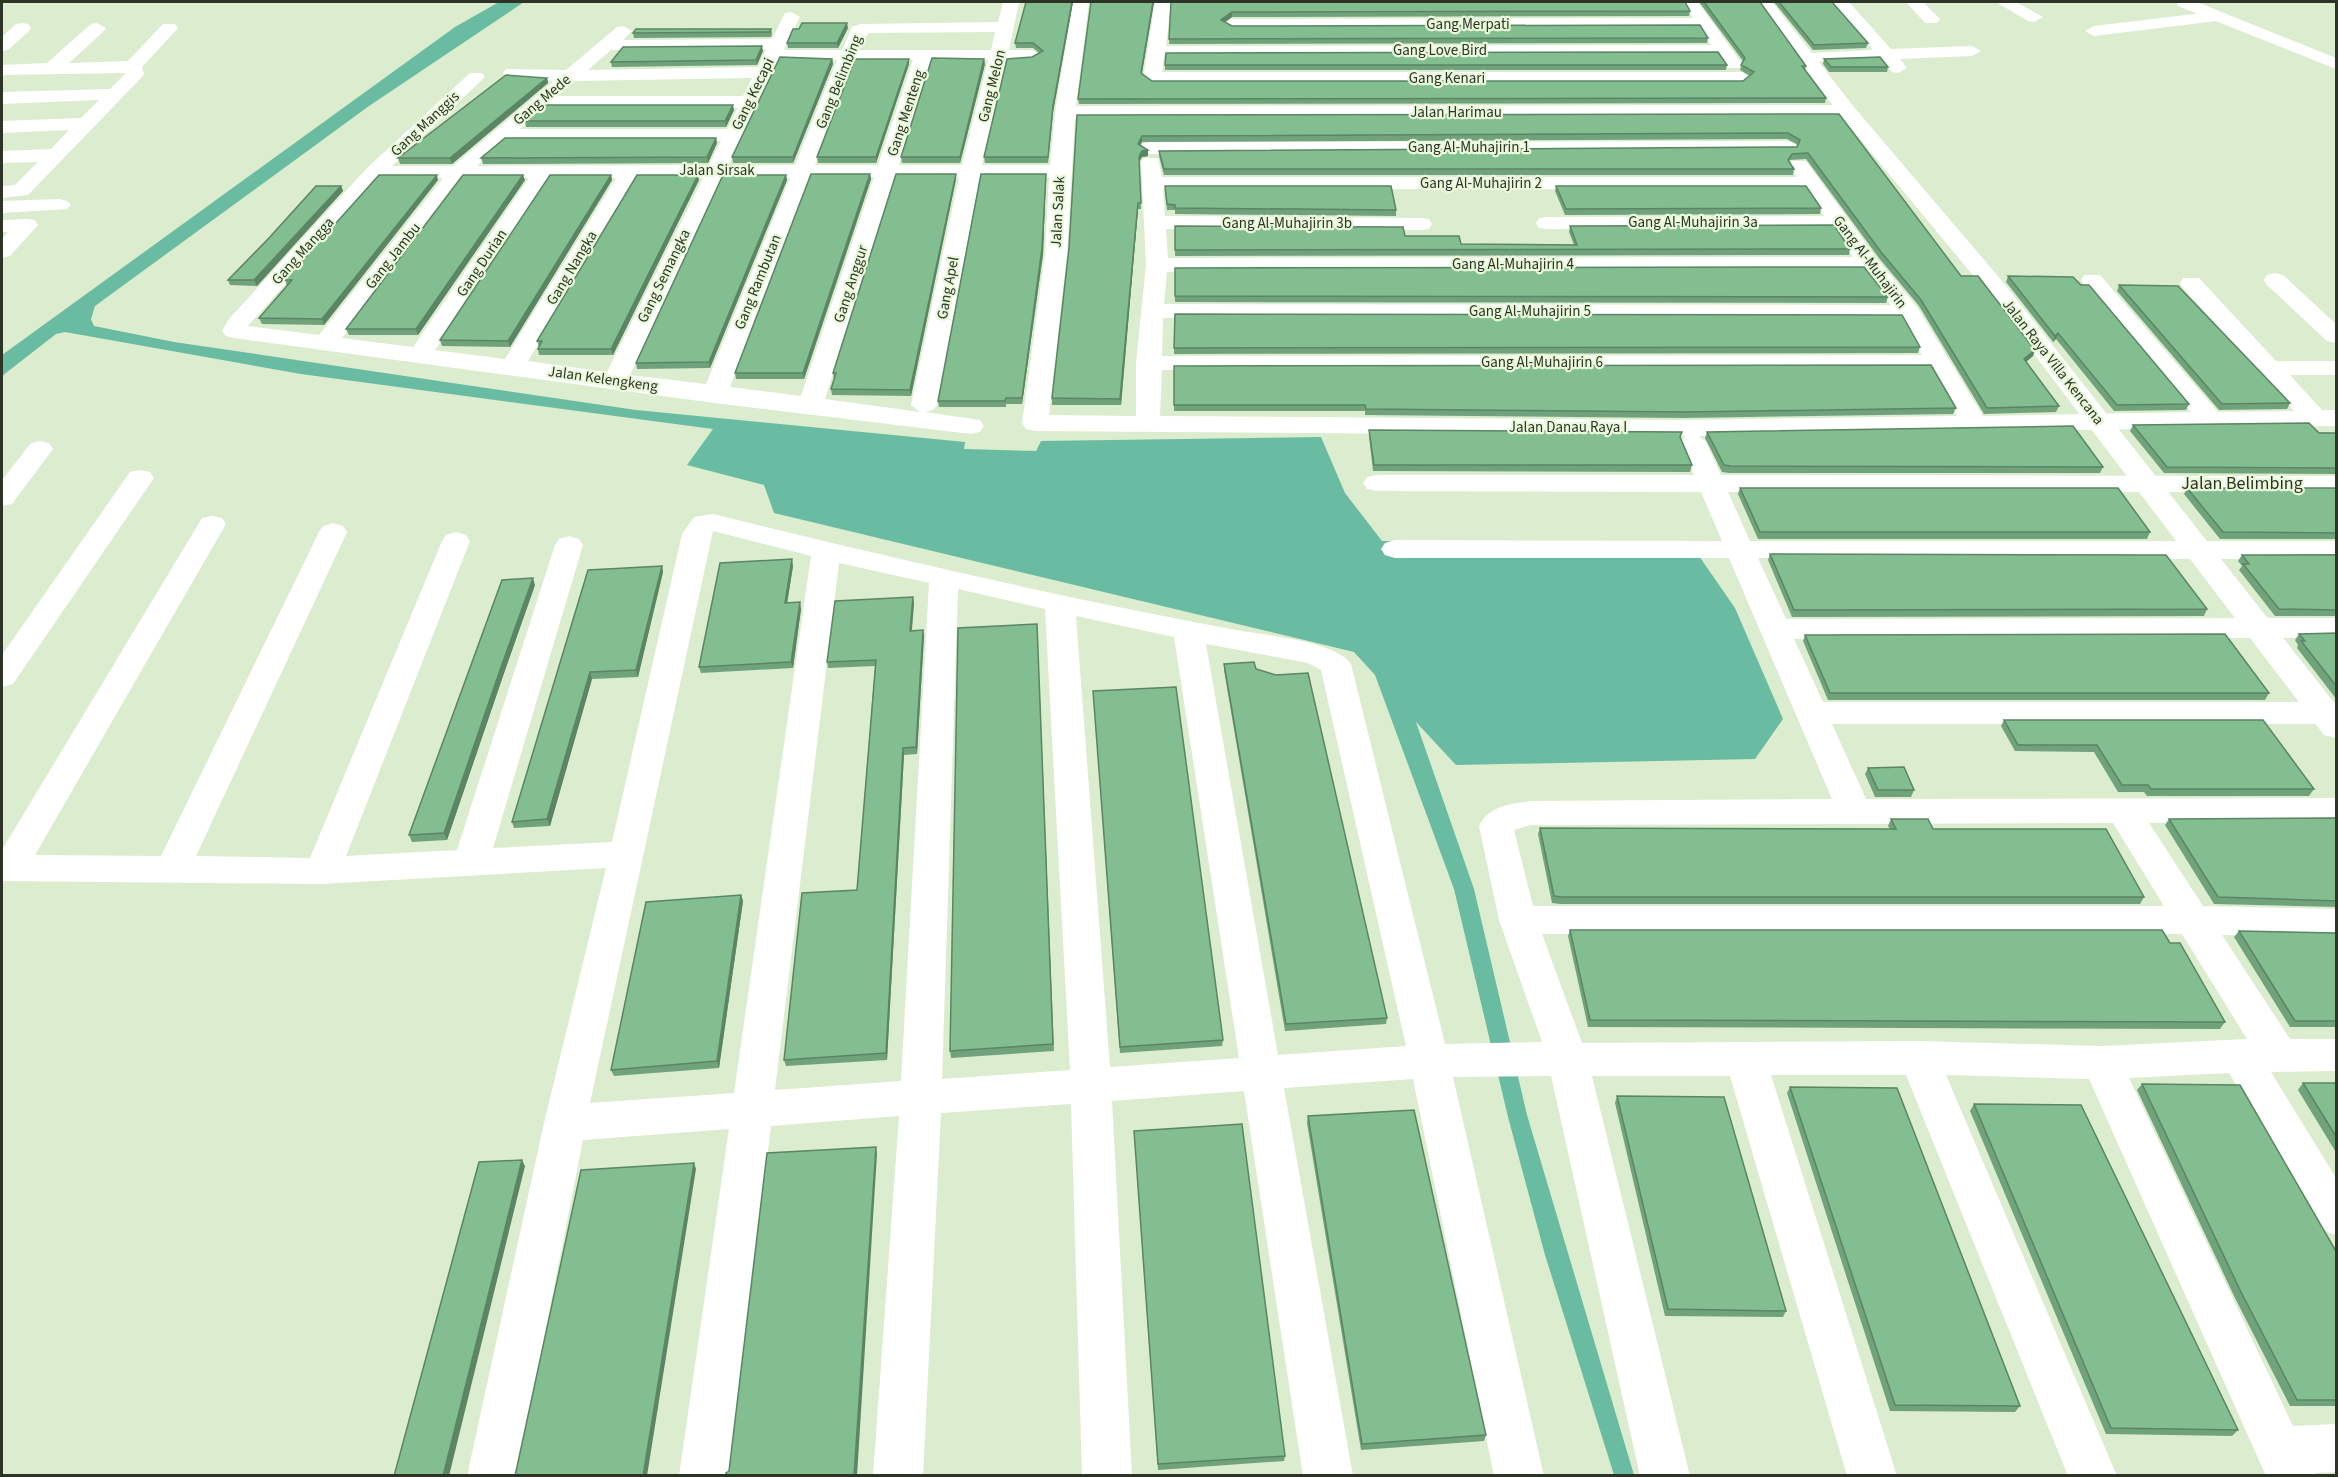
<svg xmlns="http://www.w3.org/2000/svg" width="2338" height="1477" font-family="'Source Sans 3',sans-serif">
<rect width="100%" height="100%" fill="#dcecce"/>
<path fill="#69bca1" d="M499,2h25l-155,104 -274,200 -4,13 3,7 80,16 462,68 329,32 -1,7 72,2 5,-10 280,-4 24,56 37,48 281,5 36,10 36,52 48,111 -28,40 -299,6 -40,-43 58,167 53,226 107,360h-20l-69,-220 -37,-138 -54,-228 -79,-214 -21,-23 -580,-139 -10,-28 -77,-20 26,-36 -412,-55 -236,-42 -9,2 -54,42v-21l453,-328z"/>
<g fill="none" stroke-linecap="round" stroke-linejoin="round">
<path fill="#fff" fill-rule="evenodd" d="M1003,2h16l-10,48h23l9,5 -9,5h-26l-24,105h68l5,-53 18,-110h16l-13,104 771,-1 10,6 -10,6 -772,1 -8,136 -18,161 87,1v-53l10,-98 -5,-103 3,-4h14l4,19h635l-8,-12 3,-4h14l71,98 40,48 66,109 208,-4 -107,-127 -3,-5 3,-5h16l118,137 76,-1 -111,-123 -3,-5 3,-5h16l77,83h60v14h-46l32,35h14v16l-637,10 7,6 15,33 615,1v16h-608l22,49h586v18l-578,-1 28,61 550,-1v20l-542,1 29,63h513v22h-504l34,75 470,-1v24l-187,1 54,83 133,3v28l-114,-2 68,104h46v32l-65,1 65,106v57l-15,-5 -92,-157 -100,5 164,348 43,-2v48l-21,1v3h-49l-177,-397 -143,-4 171,401h-49l-162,-401h-135l126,401h-50l-117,-400h-138l98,400h-50l-89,-400 -98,1 91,399h-50l-81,-397 -129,9 69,388h-50l-59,-385 -132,10 20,375h-50l-11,-372 -130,9 -18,363h-50l26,-360 -128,10 -42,350h-50l50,-347 -146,11 -66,336h-50l77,-353 62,-255 -284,16 -320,-3v-31l200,-332 10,-2 10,2 4,6 -191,331 126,1 158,-324 4,-6 10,-3 10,3 4,6 -151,324 114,2 132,-317 4,-6 10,-3 10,3 4,6 -124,315 111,-6 98,-305 4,-6 10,-3 10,3 4,6 -90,303 119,-6 70,-308 12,-17 19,-3c172,42 345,83 518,115 29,6 104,11 120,35l94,380 97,-2 -43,-122 -20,-94c11,-21 30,-22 52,-25l301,-2 -103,-241h-334l-10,-3 -4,-6 4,-6 10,-3 327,1 -21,-49 -324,-1 -10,-2 -4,-6 4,-6 10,-2h317l-14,-33 6,-6 -651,-5 -9,-2 -4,-6 23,-169 4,-77h-69l-43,228 -4,5 -8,2 55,8 4,6 -4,6 -9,2 -257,-31 -480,-65 -8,-2 -4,-5 7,-12 138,-151 103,-95h12l3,4 -93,89h61l101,-85 -42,-3 -6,-1 -3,-4 3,-4 60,1 51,-43 6,-1 9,5 -9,9 149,-1 13,-26 6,-1 9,5 -16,33h58l10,-23 8,-3 138,-2zM995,32l-4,18h-132l9,-17zM766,49l-8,18 -170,3 23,-20zM779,60h58l-42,105h-66zM855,60h58l-35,105h-63zM931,60h57l-26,105h-63zM752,78l-9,18h-185l17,-15zM544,108h194l-11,21h-207zM506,141h215l-12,24 -232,1zM810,177h64l-73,219 -71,-9zM895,177h64l-48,228 9,7 -95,-13zM380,178h63l-124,157 -71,-9zM464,178h65l-116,169 -71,-9zM550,178h66l-111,181 -70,-9zM637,178h66l-96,194 -79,-11zM723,178h67l-84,206 -76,-9zM1163,189h643l18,27 -277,1 -8,1 -3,5 3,5 8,1 286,-1 20,29 -685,1 -2,-29 255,1 8,-1 3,-5 -3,-5 -8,-1 -256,-2zM1863,271l28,34 -727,-1 3,-32zM1163,318l738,1 21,36 -760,1zM1930,369l27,47 -273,4 -524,-4 2,-46zM713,531l98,25 -77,537 -144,10zM839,563l90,20 -28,498 -126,9zM958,589l87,20 25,461 -128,9zM1076,616l98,21 65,421 -129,9zM1206,644l102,19 13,7 85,376 -128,9zM2113,823l51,83h-631l-19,-76 17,-5zM1542,934h640l65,105 -145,7 -183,-5 -337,2z
M1155,2h16l-5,44 545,-1 -11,-17 -468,1 -9,-5 9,-5 461,-1 -11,-16h16l44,62 -3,4h-12l-9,-13 -554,1 -2,16h580l9,6 -9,6h-590l-9,-6z
M1832,2h17l42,47 81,-3 9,5 -9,5 -72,3 7,9 -9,5 -6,-1 -11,-12 -80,2 -3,-4 3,-4 6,-1 66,-3z
M1906,2h17l17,17 -3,4h-12z
M1996,2h20l27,15 -9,5 -6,-1z
M2219,11l8,5 -2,4 -131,16 -9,-5 9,-5z
M22,23l6,1 3,4 -3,4 -20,18 -6,1v-14l14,-13z
M97,23l9,5 -3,4 -34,31 59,-2 35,-37h12l3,4 -36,39 2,7 -3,4 -113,117 -26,3v-12l13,-1 23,-23 -36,1v-12l49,-2 18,-19 -67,3v-12l79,-3 18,-18 -97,4v-12l108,-3 16,-16 -124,2v-10l45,-2 44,-39z
M1787,141l7,2 3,4 -3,4 -644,3 -7,-2 -3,-4 3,-4 7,-2z
M60,199l7,2 4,4 -4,4 -65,4v-12z
M27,219l8,1 3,5 -28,31 -8,2v-19l6,-7h-6v-12z
M2275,273l8,2 53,49v19l-9,-2 -60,-56 -3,-5 3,-5z
M40,441l9,2 4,6 -41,55 -10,2v-26l29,-37z
M140,470l10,2 4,6 -141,206 -11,3v-32l128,-183z"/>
<path fill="#fff" fill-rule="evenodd" d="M1756,2h16l82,105 148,174 334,424v33l-12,-3 -338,-444 -146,-176z
M2176,2h21l139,56v11l-158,-63z"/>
</g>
<path fill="#70a37b" d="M1026,2h47l-20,110 -5,51h-63l-1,-6 48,-100 7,-4 -6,-5h-17l-1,-5z
M1091,2h63l-12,71 10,8h591l7,-5 -10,-6 3,-9 -44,-59h61l46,64 -1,4 21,28 -1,5 -746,1 -1,-5z
M1171,2l519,9 -1,5 -457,1 -7,5 7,4 476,12 -1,5 -538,1z
M1774,2h58l36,41 -2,5 -53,2z
M848,28l-10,20h-50l-1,-5z
M771,29l1,5 -1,3 -137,1 -1,-5z
M763,51l-6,14 -145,2 -1,-5z
M832,59l1,5 -40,99h-60l-1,-6z
M909,59v5l-33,99h-58l-1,-6z
M1824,59l64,8 -1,5h-58l-6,-8z
M985,64l-25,99h-58l-1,-6z
M1165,65h562l-1,5h-561z
M547,78l1,5 -96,81h-52l-2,-6z
M734,110l-8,17h-200l-1,-6z
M1839,114l122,162 74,74 -2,6 -7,6 33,44 -3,6 -72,2 -65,-108 -40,-48 -73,-99 -16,1 -1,1 5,8 -1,6h-629l-5,-19v-5l638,-4 1,-2 -11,-6 -645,3 -2,3 8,11 -6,1 -3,5 2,47h-3l-17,196h-69v-7l17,-150 8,-133z
M716,138l1,5 -9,20 -225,1 -2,-6z
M870,174l1,5 -67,200h-68l-1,-6z
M1046,174l-3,80 -21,150h-16v3h-67l-1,-6z
M611,175l1,5 -102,167 -68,-1 -2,-6z
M786,175l1,5 -77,188 -73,1 -1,-6z
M956,179l-45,217 -79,-1 -1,-6 3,-10 -1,-6z
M438,180l-114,145 -62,-1 -3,-6 28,-32 -2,-6z
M525,180l-107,155h-69l-3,-6z
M699,180l-86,175h-74l-1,-6 1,-2 -2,-6z
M341,186l2,5 -86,95 -27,-1 -2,-5 41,-42z
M1556,186l265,22 -1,6 -255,1 -10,-24z
M1165,191l231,19v6l-221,-2v-4h-8z
M1175,226l230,10 56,8 113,1 -5,-13 1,-6 280,23 -1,6 -674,1z
M1175,268l713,29 -2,6 -711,-1z
M2008,276l73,9 108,119 -3,6 -72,1 -58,-72 -3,3 -47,-60z
M2119,285l171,118 -3,6 -68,1 -102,-119z
M1175,314l745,33 -2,6 -744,1z
M1174,366l782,42 -3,6 -269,4 -319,-3v-4h-191z
M2133,425l204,8v41l-173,-1 -34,-42z
M1369,430l311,9 12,26 -2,7 -317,-1 -4,-35z
M1707,432l396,35 -3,6h-371l-7,-1 -17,-34z
M1740,488l410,44 -3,7h-389l-20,-45z
M2187,488h150v51h-117l-36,-45z
M1770,554l437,55 -3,7 -412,1 -24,-57z
M2337,554v62h-62l-36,-46 3,-4 -4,-5 4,-6z
M662,566l1,6 -25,105 -46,2 -42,147 -36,2 -2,-6 76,-252z
M793,566l-6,37 14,6 -8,59 -92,5 -2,-6z
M535,585l-32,91 -56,164 -35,2 -3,-7z
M914,603l-2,27 12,6 -7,118 -13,1 -17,305 -101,6 -2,-6 73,-170 18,-224 -47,2 -1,-6z
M1037,624l17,427 -103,7 -1,-7z
M2337,633v67l-40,-52 1,-3 -3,-5 4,-6z
M1805,635l464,58 -4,7h-437l-25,-59z
M1224,664l32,5 131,349 -1,6 -101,7 -61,-361z
M1093,691l130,349 -1,6 -102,7z
M2004,720l310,69 -5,7h-162l-3,-4h-26l-24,-40 -79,-1 -14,-25z
M1868,768l46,22 -3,7h-36l-10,-23z
M1891,819l42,10 211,68 -4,7h-580l-8,-1 -14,-69 2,-6 350,1 -2,-3z
M2169,819l168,1v87l-123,-3 -49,-79z
M741,895l2,6 -24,167 -105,8 -3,-6z
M1570,930l600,13 55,79 -5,7 -632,-2 -20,-91z
M2239,931l98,2v94h-47l-56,-90z
M2303,1083h34v71l-39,-64z
M2142,1084l195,169v153h-47l-55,-108 -98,-208z
M1790,1087l230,319 -5,6 -125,-1 -103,-318z
M1617,1096l169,215 -3,6 -118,-1 -50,-213z
M1974,1104l264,326 -6,6 -126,-2 -136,-323z
M1308,1116l178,319 -2,6 -123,9 -54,-327z
M1134,1131l151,325 -1,5 -126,9z"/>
<path fill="#5b8564" d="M1072,2h1l-20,110 -5,51 5,-57z
M1153,2h1l-13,76v-5z
M1232,12v5l-11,8v-5z
M847,23l1,5 -10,20 -1,-5z
M762,46l1,5 -6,14 -1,-5z
M832,59l1,5 -40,99v-6z
M909,59v5l-33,99v-6z
M984,59l1,5 -25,99v-6z
M547,78l1,5 -96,81 -2,-6z
M733,105l1,5 -8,17 -1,-6z
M1142,136v6l-4,7v-5z
M716,138l1,5 -9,20 -1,-6z
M1148,150v6l-6,1 -3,5v-5l3,-6z
M870,174l1,5 -67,200 -1,-6z
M956,174v5l-45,217 -1,-6z
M1046,174l-3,80 -21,150v-6z
M437,175l1,5 -114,145 -2,-6z
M523,175l2,5 -107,155 -2,-6z
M611,175l1,5 -102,167 -2,-6z
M698,175l1,5 -86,175 -2,-6z
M786,175l1,5 -77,188 -1,-6z
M341,186l2,5 -86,95 -3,-6z
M1138,203v6l-17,196 -1,-6z
M2058,333l-2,6 -3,3 2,-6z
M2035,350l-2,6 -11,9 2,-6z
M792,559l1,7 -7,44 -1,-7z
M662,566l1,6 -25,105 -2,-7z
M533,578l2,7 -32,91 -56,164 -3,-7 56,-163z
M913,597l1,6 -3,34 -1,-6z
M800,602l1,7 -8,59 -2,-6z
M923,630l1,6 -7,118 -1,-7z
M590,672l2,7 -42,147 -3,-7z
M903,748l1,7 -17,305 -1,-7z
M741,895l2,6 -24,167 -2,-7z
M876,1147l1,7 -20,322h-3z
M522,1160l3,6 -76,310h-6z
M694,1163l2,6 -49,307h-4z"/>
<path fill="#82be8f" stroke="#5b8564" stroke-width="1.5" d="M1026,2h46l-19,104 -5,51h-64l23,-98 25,-2 11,-6 -10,-8h-18z
M1091,2h62l-12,71 11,8h591l11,-9 -13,-7 4,-7 -41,-56h56l46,64h-4l24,32 -748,1z
M1171,2h514l5,9 -458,1 -11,8 11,6 468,-1 8,13 -539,1z
M1779,2h53l36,41 -54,2z
M802,23h45l-10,20h-50l6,-14h6z
M636,29h135l-1,3 -137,1z
M762,46l-6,14 -145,2 12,-15z
M1718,52l9,13h-562l1,-12z
M780,57l52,2 -39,98h-61z
M1880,57l8,10h-57l-7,-8z
M932,58l52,1 -24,98h-59z
M855,59h54l-33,98h-59z
M506,75l41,3 -97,80h-52z
M543,105h190l-8,16h-200z
M1839,114l122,162h17l57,74 -11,9 35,47 -72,2 -66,-108 -40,-48 -73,-99 -16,1 -4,6 6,9h-630l-5,-18 638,-4 3,-7 -12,-7 -646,3 -4,8 10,6 -6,1 -3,6 2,46h-3l-18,196 -68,-1 17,-150 8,-133z
M505,138h211l-9,19 -226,1z
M811,174h59l-67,199h-68z
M896,174h60l-46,216 -79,-1 5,-16h-3z
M981,174h65l-4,74 -20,150h-16l-1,3h-67z
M379,175h58l-115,144 -63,-1 33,-38h-7z
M463,175h60l-107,154h-70z
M550,175h61l-103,166 -68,-1z
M637,175h61l-87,174h-73l4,-8h-5z
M723,175h63l-77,187 -73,1z
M316,186h25l-87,94h-26l41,-42z
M1165,186h226l5,24 -221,-2v-3l-8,-1z
M1556,186h250l15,22 -255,1z
M1834,225l16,24 -675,1v-24l228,1 2,9h54l2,8 116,1 -7,-19z
M1864,267l24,30 -713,-1v-28z
M2008,276l65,1 8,8h8l100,119 -72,1 -59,-72 -3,3z
M2119,285l59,1 112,117 -68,1z
M1175,314l727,1 18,32 -746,1z
M1931,365l25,43 -270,4 -320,-3 -1,-4h-191v-39z
M2309,423l10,10h18v35l-170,-1 -34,-42z
M2073,426l30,41 -372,-1 -7,-1 -17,-33z
M1369,430l313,2 -2,5 12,28h-318z
M1740,488h378l32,44h-390z
M2187,488h150v45l-114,-1z
M1770,554l396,1 41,54 -413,1z
M2242,555h95v55l-58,-1 -36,-45h6z
M792,559l-7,44 15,-1 -9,60 -92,5 21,-104z
M662,566l-26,104 -46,2 -43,147 -35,3 76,-252z
M533,578l-33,92 -56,163 -35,2 93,-255z
M913,597l-3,34 13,-1 -7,117 -13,1 -17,305 -102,7 18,-167 55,-3 19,-230 -49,2 8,-61z
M1037,624l16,420 -103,7 8,-423z
M2337,633v54l-36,-46h4l-6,-7z
M2225,634l44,59h-439l-25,-58z
M1254,662l2,7 20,6 32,-2 79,345 -101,6 -62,-360z
M1176,687l47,353 -103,7 -27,-356z
M2004,720h259l51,69h-163l-3,-4h-26l-25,-40h-79z
M1904,767l10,23h-36l-10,-22z
M2335,818l2,2v81l-119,-4 -49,-78z
M1891,819h37l5,10h173l38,68h-582l-8,-1 -14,-68 356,1z
M741,895l-24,166 -106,9 35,-168z
M1570,930h592l8,13h10l45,79 -635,-2z
M2239,931l98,2v88h-42z
M2303,1083h34v55z
M2142,1084l98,1 97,168v147h-40l-56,-108z
M1790,1087l107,1 123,318 -125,-1z
M1617,1096l107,1 62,214 -118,-2z
M1974,1104l107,1 157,325 -127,-2z
M1414,1110l72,325 -124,9 -54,-328z
M1242,1124l43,332 -127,8 -24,-333z
M876,1147l-22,329h-129l1,-3 3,-2 38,-318z
M522,1160l-79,316h-49l85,-314z
M694,1163l-51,313h-128l66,-306z"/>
<g text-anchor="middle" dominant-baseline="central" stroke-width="4.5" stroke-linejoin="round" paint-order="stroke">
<g font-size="15" fill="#2d3327" stroke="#e9fadb">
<text x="1468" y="24">Gang Merpati</text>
<text x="1440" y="50">Gang Love Bird</text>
<text x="1447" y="78">Gang Kenari</text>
<text transform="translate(839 82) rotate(-68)">Gang Belimbing</text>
<text transform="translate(992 86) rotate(-76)">Gang Melon</text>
<text transform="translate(753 94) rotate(-64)">Gang Kecapi</text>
<text transform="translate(542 100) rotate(-40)">Gang Mede</text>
<text x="1456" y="112">Jalan Harimau</text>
<text transform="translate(906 113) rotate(-72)">Gang Menteng</text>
<text transform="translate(425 124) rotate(-43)">Gang Manggis</text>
<text x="1469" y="147">Gang Al-Muhajirin 1</text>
<text x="717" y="170">Jalan Sirsak</text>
<text x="1481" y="183">Gang Al-Muhajirin 2</text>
<text transform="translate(1058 212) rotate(-87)">Jalan Salak</text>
<text x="1693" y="222">Gang Al-Muhajirin 3a</text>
<text x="1287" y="223">Gang Al-Muhajirin 3b</text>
<text transform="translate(303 251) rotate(-48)">Gang Mangga</text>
<text transform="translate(393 256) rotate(-52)">Gang Jambu</text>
<text transform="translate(1870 262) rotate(53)">Gang Al-Muhajirin</text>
<text transform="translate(482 263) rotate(-56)">Gang Durian</text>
<text x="1513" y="264">Gang Al-Muhajirin 4</text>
<text transform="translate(572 268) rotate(-59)">Gang Nangka</text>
<text transform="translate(664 276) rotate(-64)">Gang Semangka</text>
<text transform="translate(758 282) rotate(-68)">Gang Rambutan</text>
<text transform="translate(851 284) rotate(-72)">Gang Anggur</text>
<text transform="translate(948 288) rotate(-79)">Gang Apel</text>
<text x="1530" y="311">Gang Al-Muhajirin 5</text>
<text x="1542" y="362">Gang Al-Muhajirin 6</text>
<text transform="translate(2053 362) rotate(52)">Jalan Raya Villa Kencana</text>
<text transform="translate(603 379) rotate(8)">Jalan Kelengkeng</text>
<text x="1568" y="427">Jalan Danau Raya I</text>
</g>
<g font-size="18" fill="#2d3327" stroke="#e9fadb">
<text x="2242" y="483">Jalan Belimbing</text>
</g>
</g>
<rect width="2338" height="1477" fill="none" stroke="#2d3327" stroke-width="6"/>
</svg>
